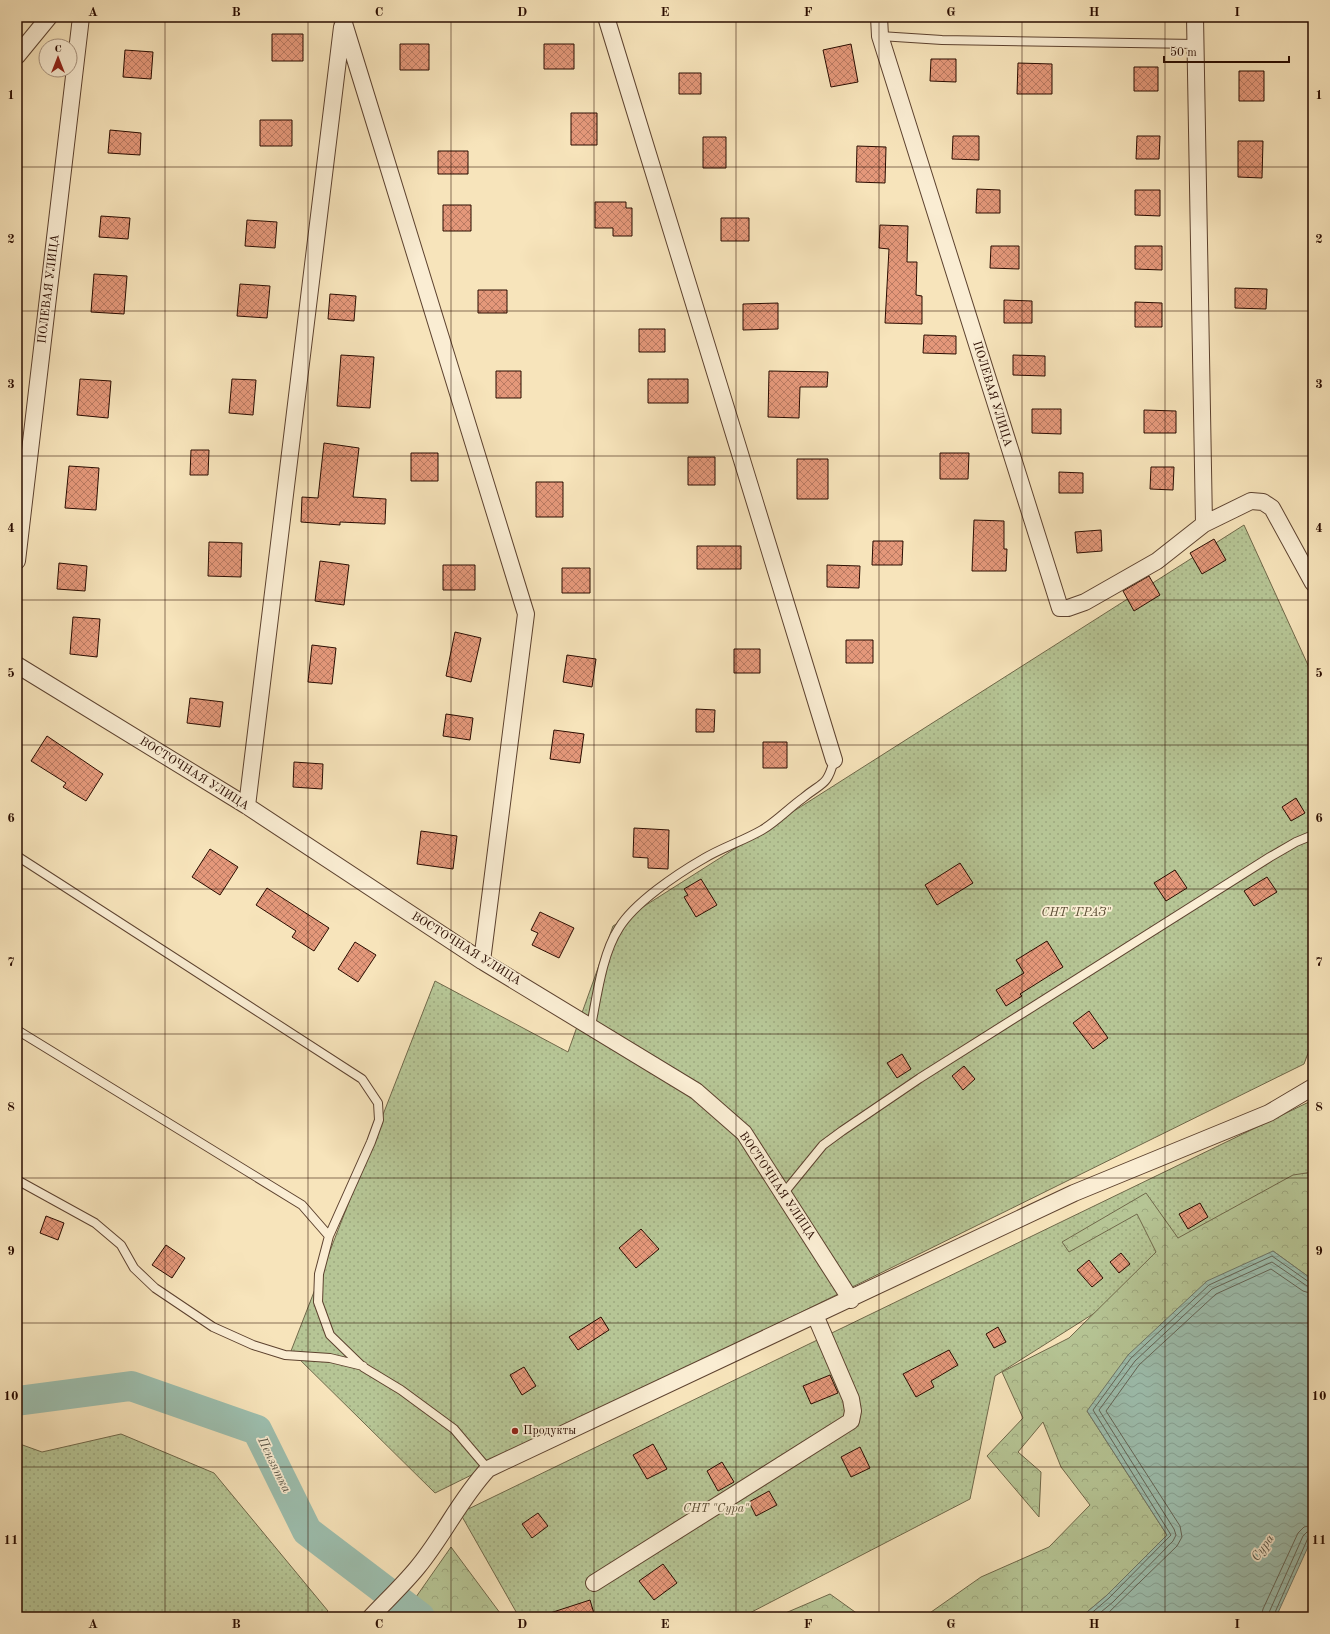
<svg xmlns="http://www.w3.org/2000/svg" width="1330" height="1634" font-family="'Old Standard TT',serif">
<defs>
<pattern id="grass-dots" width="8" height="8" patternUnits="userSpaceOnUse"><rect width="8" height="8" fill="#b6c595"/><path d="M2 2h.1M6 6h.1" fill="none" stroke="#9da87f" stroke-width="1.8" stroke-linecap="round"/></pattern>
<pattern id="forest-crowns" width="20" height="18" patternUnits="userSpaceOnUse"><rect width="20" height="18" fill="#b6c595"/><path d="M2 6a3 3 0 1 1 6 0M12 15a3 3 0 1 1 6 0" fill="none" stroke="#9da87f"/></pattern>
<pattern id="water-waves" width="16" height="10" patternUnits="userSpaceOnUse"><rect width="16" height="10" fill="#9dbfaf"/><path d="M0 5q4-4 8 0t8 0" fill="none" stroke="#87a395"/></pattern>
<pattern id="building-cross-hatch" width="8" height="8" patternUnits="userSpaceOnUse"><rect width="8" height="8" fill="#e4987a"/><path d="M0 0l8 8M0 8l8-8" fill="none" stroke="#b97a62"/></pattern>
</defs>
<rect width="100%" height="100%" fill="#f7e4bb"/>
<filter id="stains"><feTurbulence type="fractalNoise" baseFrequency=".005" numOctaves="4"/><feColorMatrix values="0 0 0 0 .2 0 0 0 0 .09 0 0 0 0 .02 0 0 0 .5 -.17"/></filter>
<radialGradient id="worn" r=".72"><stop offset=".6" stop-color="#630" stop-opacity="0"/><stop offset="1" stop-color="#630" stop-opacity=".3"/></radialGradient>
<path fill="url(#grass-dots)" stroke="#70684a" d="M1244,525l69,151v364l-9,24 -869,429 -144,-142 144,-370 133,71 45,-126z
M1313,1100v75l-318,201 -25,123 -228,118h-223l-59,-104z
M121,1434l93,39 114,138 -6,6h-305v-174l25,9z"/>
<path fill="url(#forest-crowns)" stroke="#70684a" d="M1313,1172v108l-40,-29 -186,160 80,124 -61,61 -25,21h-157l57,-40 68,-30 41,-42 -29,-38 -18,-45 -25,30 23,20 -2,45 -52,-61 36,-38 -21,-46 67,-34 87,-86 -19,-38 -68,38 -7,-10 84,-49 32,45 115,-63z
M451,1547l52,70h-101z
M830,1594l32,23h-86z"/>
<path fill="url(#water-waves)" stroke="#6f7769" d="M1273,1251l40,29v256l-37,81h-195l25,-21 61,-61 -80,-124 41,-56 79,-74z"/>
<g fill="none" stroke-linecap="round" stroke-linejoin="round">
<path stroke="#646658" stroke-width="1" d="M1087,1617l22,-19 62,-63 -78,-125 38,-52 78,-73 63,-29 37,26 4,1
M1095,1617l18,-15 60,-61 3,-6 -2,-6 -75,-119 36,-49 77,-72 60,-27 35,24 6,2
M1104,1617l73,-71 5,-9 -2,-11 -74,-115 33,-46 77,-71 55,-25 32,22 10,3
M1261,1617l2,-8 35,-76 6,-6 9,-2
M1267,1617l36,-81 4,-4 6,-1
M1273,1617l35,-79 5,-2"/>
<path stroke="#9dbfaf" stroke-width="30" d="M17,1401l114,-15 126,44 50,101 113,86"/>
</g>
<path fill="url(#building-cross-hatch)" stroke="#2a0c00" d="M272,34h31v27h-31z
M400,44h29v26h-29z
M544,44h30v25h-30z
M851,44l7,38 -27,5 -8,-37z
M125,50l28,2 -2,27 -28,-2z
M931,59h25v23l-26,-1z
M1018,63l34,1v30h-35z
M1134,67h24v24h-24z
M1239,71h25v30h-25z
M679,73h22v21h-22z
M571,113h26v32h-26z
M260,120h32v26h-32z
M110,130l31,3 -1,22 -32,-2z
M953,136h26v24l-27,-1z
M1137,136h23l-1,23h-23z
M703,137h23v31h-23z
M1238,141h25l-1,37 -24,-1z
M857,146l29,1 -1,36 -29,-1z
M438,151h30v23h-30z
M977,189l23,1v23h-24z
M1135,190h25v26l-25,-1z
M595,202h31v6h6v28h-19v-8h-18z
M443,205h28v26h-28z
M101,216l29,2 -2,21 -29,-2z
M721,218h28v23h-28z
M247,220l30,2 -2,26 -30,-2z
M880,225l28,1 -1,36h10l-1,33 6,1v28l-37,-1 4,-74 -10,-1z
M991,246h28v23l-29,-1z
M1135,246h27v24l-27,-1z
M94,274l33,2 -3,38 -33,-2z
M240,284l30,2 -3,32 -30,-2z
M1235,288l32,1 -1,20 -31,-1z
M478,290h29v23h-29z
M330,294l26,2 -2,25 -26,-2z
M1004,300l28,1v22h-28z
M1135,302l27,1v24h-27z
M778,303v26l-35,1v-26z
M639,329h26v23h-26z
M924,335l32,1v18l-33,-1z
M341,355l33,2 -4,51 -33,-2z
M1013,355l32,1v20l-32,-1z
M496,371h25v27h-25z
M769,371l59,1 -1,15h-27l-1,31 -31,-1z
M80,379l31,2 -3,37 -31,-3z
M232,379l24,1 -3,35 -24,-2z
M648,379h40v24h-40z
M1032,409h29v25l-29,-1z
M1144,410l32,1v22h-32z
M324,443l35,5 -6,49 33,2 -1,25 -45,-2v3l-39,-3 1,-25 16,1z
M191,450h18l-1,25h-18z
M411,453h27v28h-27z
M940,453h29l-1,26h-28z
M688,457h27v28h-27z
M797,459h31v40h-31z
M69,466l30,2 -3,42 -31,-2z
M1151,467h23l-1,23 -23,-1z
M1059,472l24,1v20h-24z
M536,482h27v35h-27z
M974,520l30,1v28h3l-1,22h-34z
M1101,530l1,21 -25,2 -2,-21z
M1214,539l12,21 -24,14 -12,-21z
M873,541h30l-1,24h-30z
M209,542l33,1 -1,34 -33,-1z
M697,546h44v23h-44z
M320,561l29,4 -5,40 -29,-4z
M59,563l28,3 -2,25 -28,-2z
M443,565h32v25h-32z
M827,565l33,1 -1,22 -32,-1z
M562,568h28v25h-28z
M1149,576l11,19 -26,16 -11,-20z
M73,617l27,2 -3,38 -27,-3z
M455,632l26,6 -10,44 -25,-6z
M846,640h27v23h-27z
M312,645l24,3 -4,36 -24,-2z
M734,649h26v24h-26z
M567,655l29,4 -4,28 -29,-5z
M190,698l33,4 -3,25 -33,-4z
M696,709l19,1 -1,22h-18z
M446,714l27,4 -3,22 -27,-4z
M554,730l30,4 -4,29 -30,-4z
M47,736l56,38 -17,27 -23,-14 3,-4 -35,-22z
M763,742h24v26h-24z
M294,762l29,2 -1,25 -29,-2z
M1296,798l9,15 -14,8 -9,-14z
M634,828l35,2 -1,39 -20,-1v-10l-15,-1z
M421,831l36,5 -4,33 -36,-5z
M210,849l28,18 -18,28 -28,-18z
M960,863l13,20 -36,22 -12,-20z
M1175,870l12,18 -21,13 -12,-18z
M1267,877l10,15 -23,14 -10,-15z
M701,879l16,26 -21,12 -12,-20 4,-2 -4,-6z
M267,888l62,40 -15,23 -22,-14 4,-6 -40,-26z
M540,912l34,16 -15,30 -27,-13 6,-12 -7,-3z
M1047,941l16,26 -43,27 2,2 -16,10 -10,-16 28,-17 -8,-13z
M355,942l21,13 -18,27 -20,-13z
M1089,1011l19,27 -15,11 -20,-26z
M902,1054l9,15 -14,9 -10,-15z
M964,1066l11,13 -12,11 -11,-14z
M1200,1203l8,14 -20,12 -9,-15z
M46,1216l18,7 -6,17 -18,-7z
M641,1229l18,20 -23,19 -17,-20z
M166,1245l19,13 -13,20 -20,-13z
M1121,1253l9,11 -11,9 -9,-11z
M1089,1260l14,18 -11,9 -15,-17z
M601,1317l8,13 -31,20 -9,-13z
M998,1327l8,15 -12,6 -8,-14z
M949,1350l9,15 -27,16 3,6 -18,10 -13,-23z
M524,1367l12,19 -14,9 -12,-20z
M830,1375l8,18 -27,11 -8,-18z
M653,1444l14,25 -20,10 -14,-24z
M860,1447l10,21 -19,9 -10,-20z
M722,1462l12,20 -16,9 -11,-20z
M769,1491l8,14 -21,11 -7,-14z
M538,1513l10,13 -16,12 -10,-14z
M663,1564l14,19 -23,17 -15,-19z
M590,1600l5,17h-48v-3z"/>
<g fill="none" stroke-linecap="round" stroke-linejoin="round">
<g stroke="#5d422f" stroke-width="10">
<path id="lane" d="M880,36l62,4 254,4
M17,856l345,223 16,24 1,17 -8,22 -42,94 -10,38 -1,28 12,33 33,32 38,23 53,39 34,40
M591,1026c6,-30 11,-72 28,-98 15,-25 58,-54 84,-69 18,-11 40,-18 59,-29 15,-9 27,-22 41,-32 19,-16 24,-11 31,-38
M17,1030l285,175 27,31
M17,1180l78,43 26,22 13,23 21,20 58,39 40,18 32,10 45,3 33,8
M783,1194l40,-49 19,-14 78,-53 350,-221 26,-15 17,-7"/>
</g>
<g stroke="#5d422f" stroke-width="18">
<path id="street" d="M606,17l228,743
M879,17l1,19 180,572h8l17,-6 72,-41 47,-37 47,-23 12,1 9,6 41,75
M1195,17l9,507
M343,20l183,594 -44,347
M17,56l32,-39
M17,561l64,-544
M17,665l230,141 235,155 214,130 48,42 107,167
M247,806l95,-779
M594,1583l257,-162 2,-10 -2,-12 -36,-84
M371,1617c15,-16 32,-32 46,-49 26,-31 43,-69 71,-99l586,-276 195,-80 44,-26"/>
</g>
<use href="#lane" stroke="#faedd3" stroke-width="8"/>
<use href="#street" stroke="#faedd3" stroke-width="16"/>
</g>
<path fill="none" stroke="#2a0c00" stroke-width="1" stroke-opacity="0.55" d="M165,17v1600M308,17v1600M451,17v1600M594,17v1600M736,17v1600M879,17v1600M1022,17v1600M1165,17v1600M17,167h1296M17,311h1296M17,456h1296M17,600h1296M17,745h1296M17,889h1296M17,1034h1296M17,1178h1296M17,1323h1296M17,1467h1296"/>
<circle fill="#8f2418" stroke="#faedd3" stroke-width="1.5" cx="515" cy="1431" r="4"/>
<g text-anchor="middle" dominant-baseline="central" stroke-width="3.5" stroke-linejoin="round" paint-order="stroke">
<g font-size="12" fill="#2a0c00" stroke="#faedd3">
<text transform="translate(49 289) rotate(-83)">ПОЛЕВАЯ УЛИЦА</text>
<text transform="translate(992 394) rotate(73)">ПОЛЕВАЯ УЛИЦА</text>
<text transform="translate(194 774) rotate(32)">ВОСТОЧНАЯ УЛИЦА</text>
<text transform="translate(466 949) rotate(32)">ВОСТОЧНАЯ УЛИЦА</text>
<text transform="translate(777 1186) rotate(56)">ВОСТОЧНАЯ УЛИЦА</text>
</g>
<g font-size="12" font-style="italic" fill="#5b4d34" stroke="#faedd3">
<text x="1076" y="913">СНТ "ГРАЗ"</text>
<text x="716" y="1509">СНТ "Сура"</text>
</g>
<g font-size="12" fill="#2a0c00" stroke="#faedd3" text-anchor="start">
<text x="523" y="1431">Продукты</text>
</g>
<g font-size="13" font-style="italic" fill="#585446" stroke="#faedd3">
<text transform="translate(274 1465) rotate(64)">Пензятка</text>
<text transform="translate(1263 1548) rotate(-54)">Сура</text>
</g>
</g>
<rect width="1330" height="1634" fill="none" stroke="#f7e4bb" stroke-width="44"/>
<g transform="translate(58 58)"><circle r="19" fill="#faedd3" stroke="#a7937f"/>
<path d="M0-3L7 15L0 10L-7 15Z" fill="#8f2418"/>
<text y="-6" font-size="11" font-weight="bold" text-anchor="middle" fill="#2a0c00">С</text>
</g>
<path d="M1164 56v6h125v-6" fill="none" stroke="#2a0c00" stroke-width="2"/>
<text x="1170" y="56" font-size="12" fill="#2a0c00" stroke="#faedd3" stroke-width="3" paint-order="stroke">50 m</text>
<rect x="22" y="22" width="1286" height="1590" fill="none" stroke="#2a0c00" stroke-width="1.5"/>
<g font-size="13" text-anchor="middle" font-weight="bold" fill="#2a0c00">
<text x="93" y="16">A</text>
<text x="236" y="16">B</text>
<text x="379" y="16">C</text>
<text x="522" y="16">D</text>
<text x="665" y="16">E</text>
<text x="808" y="16">F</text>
<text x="951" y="16">G</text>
<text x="1094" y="16">H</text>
<text x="1237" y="16">I</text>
<text x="11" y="99">1</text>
<text x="1319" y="99">1</text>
<text x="11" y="243">2</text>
<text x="1319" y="243">2</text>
<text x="11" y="388">3</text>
<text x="1319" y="388">3</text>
<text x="11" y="532">4</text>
<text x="1319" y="532">4</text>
<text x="11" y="677">5</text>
<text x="1319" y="677">5</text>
<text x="11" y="822">6</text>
<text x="1319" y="822">6</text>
<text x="11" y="966">7</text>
<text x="1319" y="966">7</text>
<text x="11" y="1111">8</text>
<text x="1319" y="1111">8</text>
<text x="11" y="1255">9</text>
<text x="1319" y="1255">9</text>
<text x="11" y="1400">10</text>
<text x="1319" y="1400">10</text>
<text x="11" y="1544">11</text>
<text x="1319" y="1544">11</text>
<text x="93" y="1628">A</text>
<text x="236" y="1628">B</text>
<text x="379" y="1628">C</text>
<text x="522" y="1628">D</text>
<text x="665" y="1628">E</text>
<text x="808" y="1628">F</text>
<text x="951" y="1628">G</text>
<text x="1094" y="1628">H</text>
<text x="1237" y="1628">I</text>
</g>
<rect width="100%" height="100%" filter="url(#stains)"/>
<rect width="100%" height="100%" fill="url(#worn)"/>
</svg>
